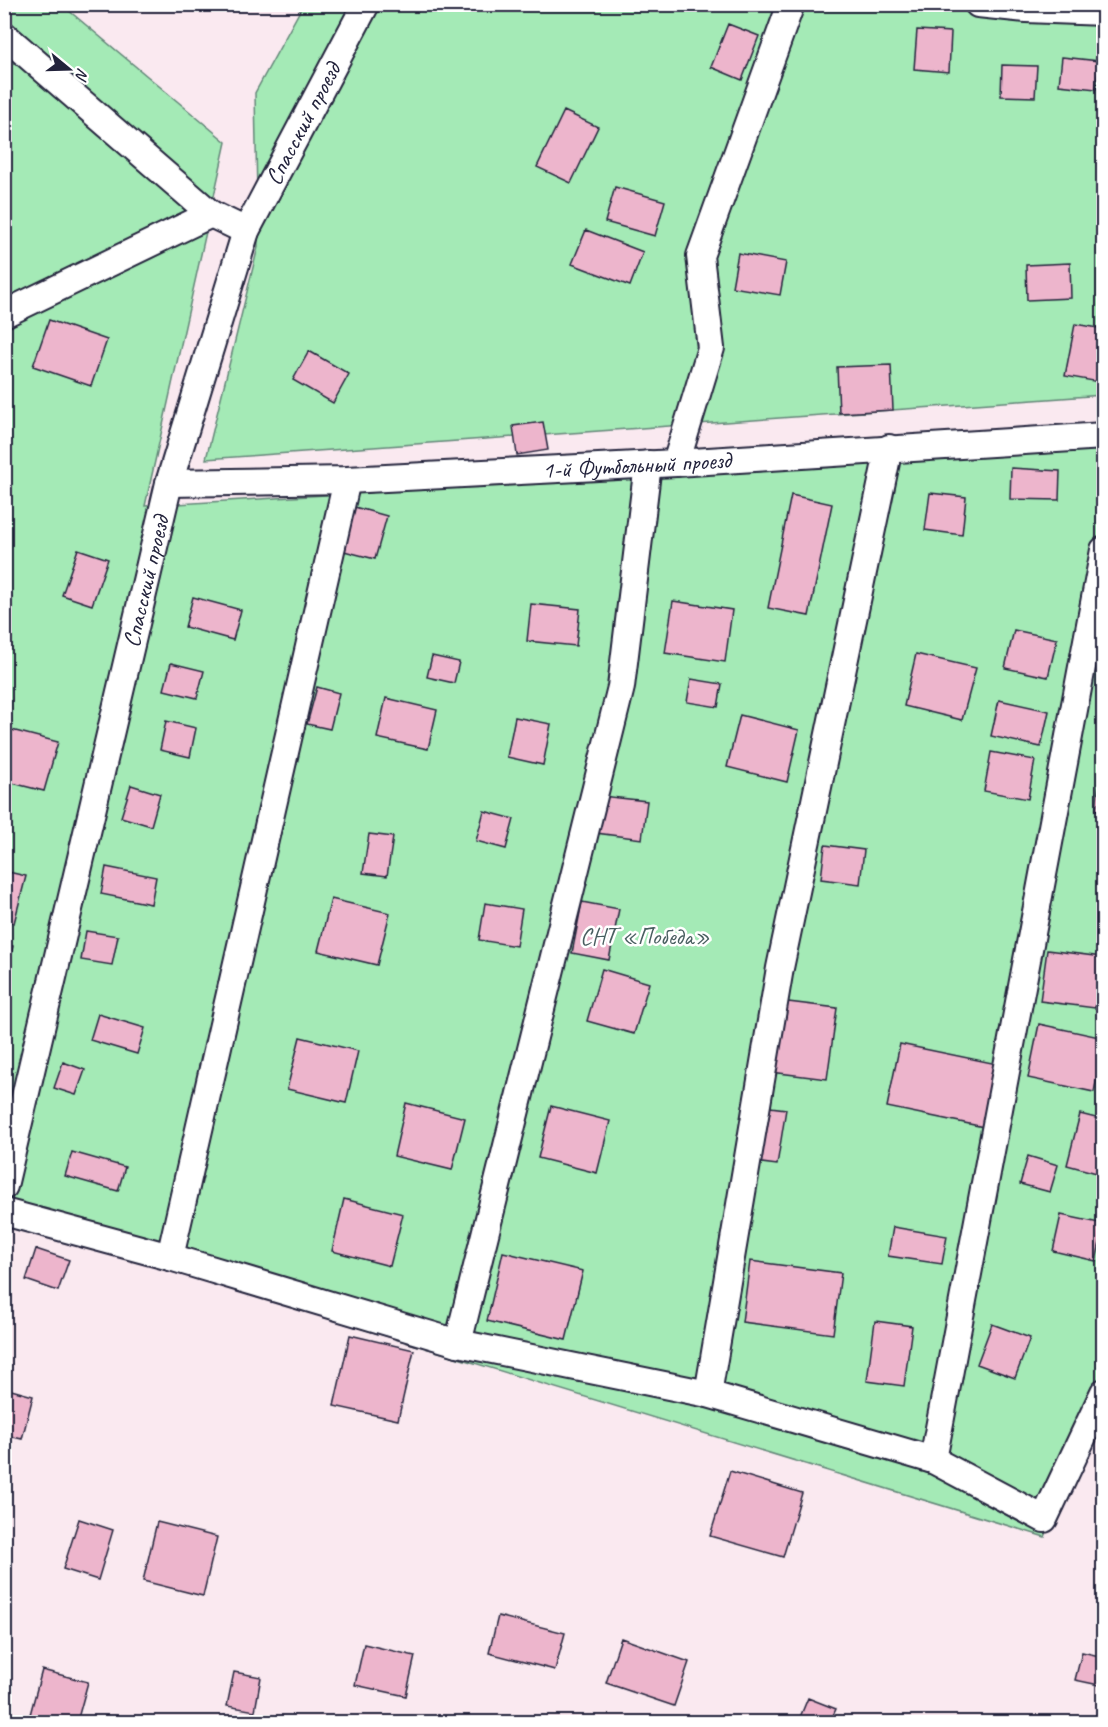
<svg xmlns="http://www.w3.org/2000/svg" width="1108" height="1727" font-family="Caveat,sans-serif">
<rect width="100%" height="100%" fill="#fae9f0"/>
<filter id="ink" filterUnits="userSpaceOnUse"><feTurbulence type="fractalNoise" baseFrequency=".0167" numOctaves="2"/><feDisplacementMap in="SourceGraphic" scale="12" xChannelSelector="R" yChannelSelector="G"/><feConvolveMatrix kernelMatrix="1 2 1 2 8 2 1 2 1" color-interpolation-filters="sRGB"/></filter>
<g filter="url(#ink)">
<path fill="#a4eab6" stroke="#638678" stroke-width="1.5" d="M4,5h58l164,137 -81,364 958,-58v938l-58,151 -1040,-317z
M303,5h800v390l-897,64 52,-212 -3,-154z"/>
<path fill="#edb5cc" stroke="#22223b" stroke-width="1.5" d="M728,24l31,12 -17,44 -31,-13z
M917,30l34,2 -2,40 -35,-3z
M1062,57l37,4 -3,28 -37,-4z
M1002,65l35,1 -2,31 -34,-1z
M564,111l34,16 -27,56 -34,-16z
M615,187l50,14 -10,35 -50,-14z
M586,230l57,22 -13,34 -58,-22z
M738,253l48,9 -6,33 -48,-8z
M1070,263l1,35 -44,2 -1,-35z
M49,320l58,20 -16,46 -58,-20z
M1075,324l29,5v30l-5,23 -34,-6z
M309,351l40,23 -16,29 -40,-23z
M891,365l2,45 -54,3 -2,-46z
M543,422l5,28 -31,5 -4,-29z
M1011,468l49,3 -1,29 -49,-1z
M930,493l36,4 -4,38 -37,-5z
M791,495l41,9 -23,112 -41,-8z
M351,506l36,10 -12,43 -35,-9z
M78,549l30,10 -16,46 -30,-10z
M193,597l48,13 -8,30 -48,-13z
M673,601l59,9 -7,52 -60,-9z
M531,604l49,5 -4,37 -49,-5z
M1014,630l43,9 -9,38 -43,-9z
M916,654l60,14 -14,52 -58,-14z
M432,656l27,6 -5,21 -27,-6z
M171,663l33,8 -7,27 -33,-8z
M691,679l31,5 -4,23 -31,-5z
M317,687l22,6 -9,36 -23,-5z
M386,698l51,12 -9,39 -51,-11z
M999,700l50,11 -8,36 -50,-11z
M740,715l59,15 -12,52 -60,-15z
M515,717l36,7 -8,41 -36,-8z
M166,721l30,7 -6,29 -30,-7z
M4,728l54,14 -14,49 -40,-10z
M991,752l44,8 -7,39 -44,-8z
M1100,770h4v41l-8,-1z
M131,785l29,9 -9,32 -30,-9z
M601,796l46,5 -5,38 -46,-6z
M484,811l30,8 -8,30 -30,-8z
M369,834l24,3 -6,39 -24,-3z
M825,845l39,5 -4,34 -39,-5z
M106,867l50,10 -5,27 -50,-10z
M4,871l22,5 -12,47 -10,-2z
M331,899l59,14 -13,52 -59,-14z
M582,902l37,7 -10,51 -37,-7z
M485,903l37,6 -6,37 -37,-6z
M86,931l32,5 -6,29 -31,-5z
M4,944l9,2 -9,38z
M1047,950l55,7 -7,51 -55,-7z
M602,969l47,14 -15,51 -47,-13z
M780,1001l57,7 -10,71 -56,-7z
M98,1014l47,14 -8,26 -47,-14z
M1039,1024l65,14v7l-10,47 -66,-14z
M300,1037l58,14 -12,52 -59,-14z
M900,1044l97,20 -13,63 -97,-20z
M63,1062l22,8 -9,25 -22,-7z
M406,1103l59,15 -13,52 -58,-14z
M551,1106l59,15 -13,52 -59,-15z
M762,1106l24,3 -9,56 -23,-3z
M1080,1114l24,6v55l-37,-10z
M72,1152l53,15 -7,24 -53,-15z
M1028,1156l30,9 -8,27 -30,-8z
M344,1199l59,15 -13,52 -58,-15z
M1061,1215l43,9 -8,37 -43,-10z
M893,1227l54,9 -5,28 -54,-8z
M36,1249l33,11 -11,31 -32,-11z
M503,1252l80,19 -17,69 -79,-19z
M750,1261l91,12 -8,61 -91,-12z
M875,1321l37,5 -8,60 -37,-5z
M992,1324l38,14 -15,40 -38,-14z
M350,1335l64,15 -16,70 -64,-14z
M4,1388l29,8 -11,43 -18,-4z
M730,1471l72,22 -19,64 -73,-21z
M79,1519l34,11 -15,50 -35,-11z
M157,1522l60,15 -14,59 -60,-15z
M498,1616l67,17 -10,37 -66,-17z
M621,1638l68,24 -15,44 -68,-23z
M364,1644l51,12 -9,40 -51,-11z
M1082,1652l22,5v29l-29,-6z
M42,1670l46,12 -11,40h-49z
M234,1672l27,5 -6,34 -28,-5z
M808,1698l28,11 -6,13h-32z"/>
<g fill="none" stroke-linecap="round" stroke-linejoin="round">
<g stroke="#22223b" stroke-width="30">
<g id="street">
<path d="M978,4l48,5 78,3"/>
<path d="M4,35l207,179 35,17"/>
<path d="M4,314l207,-100"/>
<path d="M676,463l35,-115 -11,-92 91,-252"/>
<path id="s1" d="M169,483l178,-3 329,-17 428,-27"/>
<path id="s2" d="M4,1186l165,-703 77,-252 120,-227"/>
<path d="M4,1212l166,45 288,86 250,51 225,66 111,59 60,-127"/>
<path d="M170,1257l177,-777"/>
<path d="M458,1343l163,-656 27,-223"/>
<path d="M708,1394l72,-426 109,-520"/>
<path d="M933,1460l171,-910"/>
</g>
</g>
<use href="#street" stroke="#fff" stroke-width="26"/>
</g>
</g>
<g text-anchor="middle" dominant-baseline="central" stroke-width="5" stroke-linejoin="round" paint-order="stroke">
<g font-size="24" fill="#22223b" stroke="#fff">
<text stroke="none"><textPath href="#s2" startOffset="1107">Спасский проезд</textPath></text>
<text stroke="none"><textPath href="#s1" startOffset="468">1-й Футбольный проезд</textPath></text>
<text stroke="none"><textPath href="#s2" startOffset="621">Спасский проезд</textPath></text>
</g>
<g font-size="24" fill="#495e60" stroke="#fff">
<text x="645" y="936">СНТ «Победа»</text>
</g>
</g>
<rect width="1108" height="1727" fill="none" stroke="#fff" stroke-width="24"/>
<rect x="12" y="12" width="1084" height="1703" fill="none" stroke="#22223b" stroke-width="2" filter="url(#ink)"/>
<g transform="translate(69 69) rotate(109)" stroke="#ffffff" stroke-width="4.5" paint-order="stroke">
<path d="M0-4.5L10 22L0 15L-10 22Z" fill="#22223b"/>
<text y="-9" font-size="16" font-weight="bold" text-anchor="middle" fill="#22223b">N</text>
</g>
</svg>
